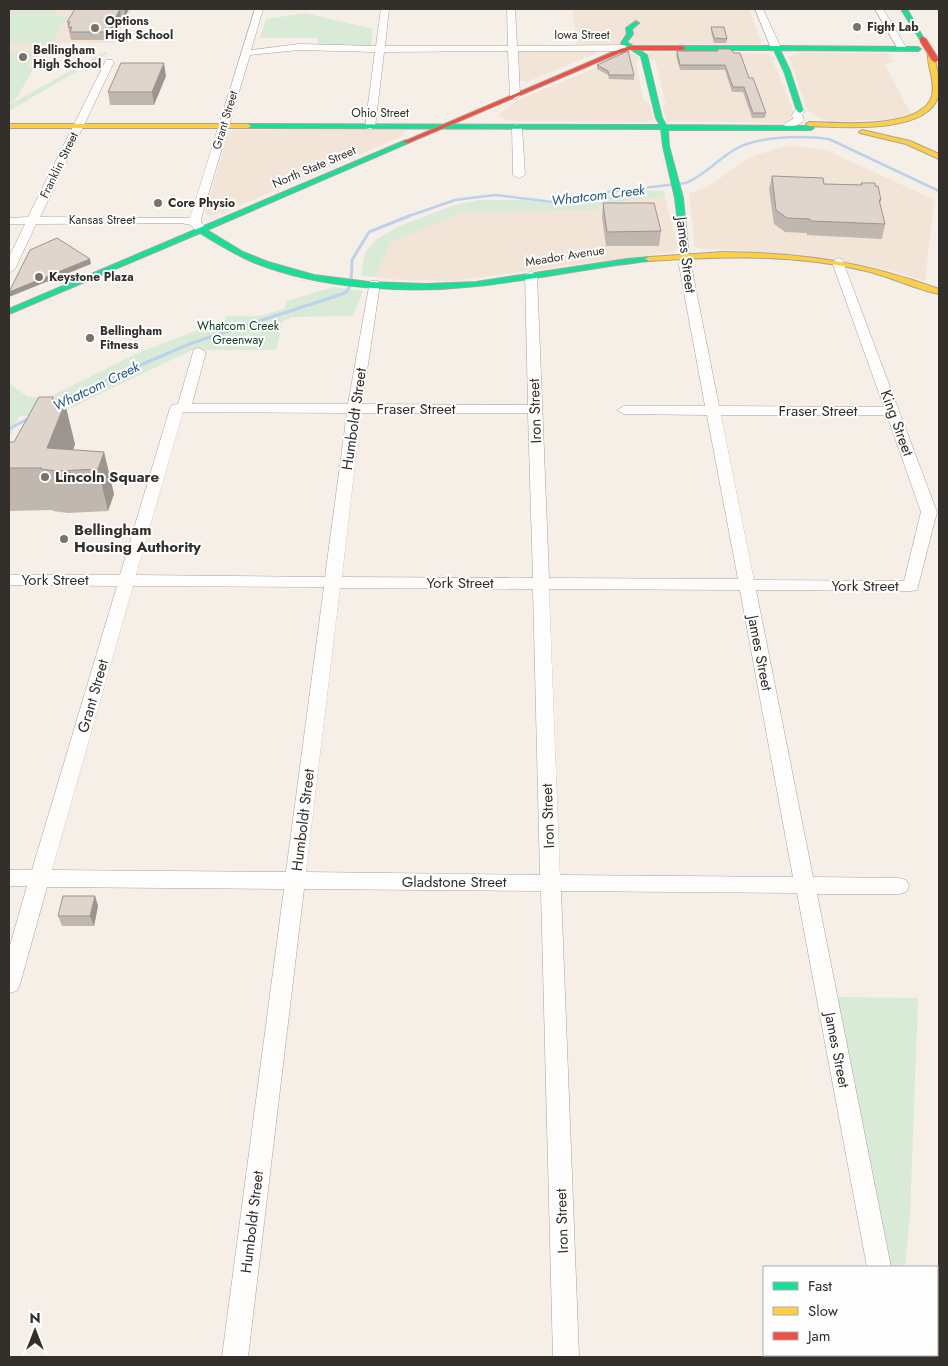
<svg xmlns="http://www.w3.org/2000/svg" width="948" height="1366" font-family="Jost,sans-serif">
<rect width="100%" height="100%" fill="#f6efe8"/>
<path fill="#f2e5d7" d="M9,9h122l-16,34h-56l-2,4h-14l-28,54 -6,4z
M572,9h177l13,35 -185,1z
M519,51h73l4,2 -69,29 -7,-2z
M654,51l114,3 3,2 25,62 -9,5 -119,-2 -6,-16h4l-11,-45 -6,-1 -1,-6z
M631,53l5,1 4,5 -4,1 7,39 7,6 4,15 -8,2 -135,-1 -14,-5 21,-16z
M801,53h87l6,9 -9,2 26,50 -18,5 -62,3 -16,-6 -9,-8 -16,-50 4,-4z
M233,130h170l2,3 -2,3 -186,79h-11l-1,-2 22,-76 -1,-4z
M796,146l32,5 105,48 1,3 -9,79 -36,-11 -155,-20 -31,-1 -8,-2 -6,-54 17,-5 44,-31 31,-10z
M665,197l13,51 -5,4 -220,29 -53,-1 -24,-3 14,-34 72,-32 137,-1 -1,-4 38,-7z"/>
<path fill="#d9ead7" d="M9,9h47l-3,6h-44z
M306,13l67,16 -2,17 -54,-1 1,-7h-58l6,-19z
M9,16h59l-16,28 -43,-1z
M9,51h24l3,2 -9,14 7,1 -17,29 -8,6z
M104,52l4,1 -99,58v-6z
M634,191h30l1,6 -29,2 -38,7 1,4 -137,2 -72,31 -14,34 -15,-1 4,-24 12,-13 25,-14 50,-19 26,-6h42l34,3z
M334,287l29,4 -10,25 -60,1 -10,4 -7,29h-84l-138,66h-35l-10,23v-56l19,14h21l91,-45 85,-32 1,-4h35l24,-8 1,-7z
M837,997l81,1 -8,218 -5,51h-15z"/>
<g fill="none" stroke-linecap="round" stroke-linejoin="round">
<path stroke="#bcd2eb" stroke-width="2.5" d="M406,217l49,-17 40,-5 58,7 46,-9 87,-10c19,-8 31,-23 48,-33 22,-14 69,-15 95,-11l110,52"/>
<path stroke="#bcd2eb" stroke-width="3" d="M56,405l68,-33 68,-29 153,-50 6,-8 1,-25 17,-28 40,-16
M9,429l22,-12"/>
<g stroke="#a8a39d" stroke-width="1">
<path id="street" d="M255,9h8l-12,41 48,-6 77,2 5,-37h8l-4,37h123l-1,-37h8l2,37 113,-1 5,3 -5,3h-112l2,45 -5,3 -5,-3 -2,-45 -124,1 -9,75 -5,3 -5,-3 10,-75 -76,-2 -49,5 -48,160 -1,7 6,8 -2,2h-8l-6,-7 -10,-2 -145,1 -21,45 -6,4v-16l16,-33h-16v-6l19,-1 78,-157h6l2,2 -74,155 150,1z
M755,9h8l18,39 -2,2h-6l-2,-2z
M875,9h8l24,40 -2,2h-6z
M800,108l5,3 -3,4 2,5c-4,5 -13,8 -19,6l-1,-2 9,-5 -1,-4 4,-6z
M517,124l5,3 3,48 -6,3 -6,-3 -1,-48z
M686,252l6,4 -1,9 28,141 165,1 -52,-145 6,-4 4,1 95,253 -20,78 -6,1 -155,-1 57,287 86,1 7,2 3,6 -3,6 -7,2h-82l74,373h-24l-70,-374 -236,-2 18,466h-26l-12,-466 -237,-2 -56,468h-26l62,-468 -237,-2 -27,97 -3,7 -8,2v-44l18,-63h-18v-16h23l85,-284 -108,-1v-10h111l50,-167 2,-3 6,-1 16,-55 5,-1 7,4 -14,52h156l22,-123h8l2,3 -18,120 166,1 -3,-130 6,-4 6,4 12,303 189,1 -31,-164 -83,-1 -7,-4 7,-4h81l-26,-141 1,-9zM183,412l164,1 -22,164 -189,-2zM361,413h167l5,165 -191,-1zM721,415h166l34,97 -17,69 -150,-1zM133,586l191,1 -38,285 -234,-2zM340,588l193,1 7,286 -234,-3zM549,589l191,1 53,287 -233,-2z
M870,1355h26l-1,2h-26z"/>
</g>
<g stroke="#a8a39d" stroke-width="2">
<path id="fast" d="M901,9h6l18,32h-4z
M636,21l3,2 -7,6 1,5 -6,8 20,13 15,63 4,7 145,1 3,2 -3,2h-143l1,16 14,52 6,60 -7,-2 -7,-58 -12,-52 -2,-17 -413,-1 -3,-2 3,-2 412,1 -4,-7 -15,-62 -20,-13 6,-9 -1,-6z
M776,46l142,1 3,2 -3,2 -138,-1 10,21 13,40 -3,2 -3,-2 -13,-40 -10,-21h-91l-3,-2 3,-2z
M406,140l3,2 -1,1 -201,87 36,22 25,10 46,13 55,7 57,2 50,-2 151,-23 22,-2 4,2 -4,2c-58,6 -114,19 -172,25 -70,8 -158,3 -224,-24 -19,-8 -36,-19 -53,-29l-191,81v-5z
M939,1289v52l-2,1v-52z
M937,1347l2,1v9h-12v-2h10z"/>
</g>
<g stroke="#a8a39d" stroke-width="2">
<path id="slow" d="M928,51l5,1c3,14 9,31 5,45 -12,38 -99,30 -129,29l-3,-2 3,-2c27,1 113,8 123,-26 4,-15 -6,-31 -4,-45z
M9,124h239l3,2 -3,2h-239z
M862,130l48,11 29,13v5l-33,-15 -46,-11 -1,-1z
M724,252c78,1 141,10 215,37v5c-24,-5 -48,-17 -73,-23 -71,-17 -144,-15 -217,-10l-4,-2 4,-2z"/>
</g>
<g stroke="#a8a39d" stroke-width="2">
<path id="jam" d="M630,46h53l3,2 -3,2h-53l-11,3 -211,90 -5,-1 212,-91z"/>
</g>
<use href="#street" fill="#fefdfc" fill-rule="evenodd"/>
<use href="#fast" fill="#16e098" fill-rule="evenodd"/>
<use href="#slow" fill="#ffcf43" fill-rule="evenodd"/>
<use href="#jam" fill="#f24e42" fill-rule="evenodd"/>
<g stroke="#a8a39d" stroke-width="8" stroke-linecap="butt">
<path id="jam-bridge" d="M923,40l12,19"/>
</g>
<use href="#jam-bridge" stroke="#f24e42" stroke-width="6"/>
</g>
<path fill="#c0b7af" d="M75,9h54l-4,8h-4l-11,23h-39l-4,-18z
M711,27l16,12 -1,4h-12l-3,-12z
M717,49l32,29 17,35 -1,5h-13l-9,-26h-11l-7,-22h-45l-4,-14 1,-5h40z
M597,65l37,10v5l-25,-1 -1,-4 -11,-6z
M166,76l-12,29h-44l-2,-13z
M772,176l52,8 37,1v-2l20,17 -1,4 5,20 -3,15 -75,-4v-2l-22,-1 -11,-8 -5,-35z
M603,203l58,28 -2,15h-53l-4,-29z
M53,397l1,3 5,3 16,41 -2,6 31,2 10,42 -6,17 -40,2 -15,-2v-1l-44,1v-69h5z
M95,896l3,10 -4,20h-32l-4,-10z"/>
<path fill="#9c958f" d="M120,9l1,8 -11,23 -2,-8z
M124,9h5l-4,8z
M164,63l2,13 -12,29 -2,-13z
M90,259l1,5 -82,33v-5z
M53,397l6,22 -2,-16 2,-3 3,11 3,-8 10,41 -9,27 -19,-23 5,-48z
M104,452l10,42 -6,17 -10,-42z
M95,896l3,10 -4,20 -4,-10z"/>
<path fill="#dfd5cc" stroke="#9c958f" d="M75,9h49h-4l-12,23h-38l2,-5h-4l2,-5h-3z
M711,27h13l3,12 -13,-1z
M717,49h13l4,4h6l9,25h4l13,35h-13l-9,-26h-11l-8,-22h-45l-3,-14h41z
M628,51l6,24h-25l-1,-4 -11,-6z
M121,63h43l-12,29h-44z
M772,176l51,2 1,6 38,1 -1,-2h14v3h3l3,14h-2l6,24 -75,-3v-2l-23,-1 -11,-8z
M603,203h51l7,28 -54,1z
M57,238l33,21 -81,33 21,-42z
M39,397h14l-1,3h7l-2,3h8l-18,45 57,4 -6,17 -41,2 -16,-2 1,-1h-33v-26h5z
M63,896h32l-5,20h-32z"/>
<g fill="#77726c" stroke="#fefefe" stroke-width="2">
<circle cx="857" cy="27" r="5"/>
<circle cx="95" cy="28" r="5"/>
<circle cx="23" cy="57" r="5"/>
<circle cx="158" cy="203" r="5"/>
<circle cx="39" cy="277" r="5"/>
<circle cx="90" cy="338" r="5"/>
<circle cx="45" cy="477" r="5"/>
<circle cx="64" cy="539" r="5"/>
</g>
<g text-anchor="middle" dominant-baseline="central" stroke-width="4" stroke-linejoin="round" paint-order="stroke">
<g font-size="12" font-weight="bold" fill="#332f2a" stroke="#fefefe" text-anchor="start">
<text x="105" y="21">Options<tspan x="105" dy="14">High School</tspan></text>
<text x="867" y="27">Fight Lab</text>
<text x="33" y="50">Bellingham<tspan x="33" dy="14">High School</tspan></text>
<text x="168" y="203">Core Physio</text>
<text x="49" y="277">Keystone Plaza</text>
<text x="100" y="331">Bellingham<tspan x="100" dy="14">Fitness</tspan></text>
</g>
<g font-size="12" fill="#332f2a" stroke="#fefefe">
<text x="582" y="35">Iowa Street</text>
<text x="380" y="113">Ohio Street</text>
<text transform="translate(225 120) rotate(-73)">Grant Street</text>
<text transform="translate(59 165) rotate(-64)">Franklin Street</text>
<text transform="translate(314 167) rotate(-23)">North State Street</text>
<text x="102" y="220">Kansas Street</text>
<text transform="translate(565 256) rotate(-9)">Meador Avenue</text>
</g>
<g font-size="12" fill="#0e401f" stroke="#fefefe">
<text x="238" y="326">Whatcom Creek<tspan x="238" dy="14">Greenway</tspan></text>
</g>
<g font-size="14" font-style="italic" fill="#245686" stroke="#fefefe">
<text transform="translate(598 195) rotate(-7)">Whatcom Creek</text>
<text transform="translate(96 386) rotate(-26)">Whatcom Creek</text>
</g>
<g font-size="15" fill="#332f2a" stroke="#fefefe">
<text transform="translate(686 255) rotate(83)">James Street</text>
<text x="416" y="409">Fraser Street</text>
<text transform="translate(535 411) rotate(-92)">Iron Street</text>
<text x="818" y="411">Fraser Street</text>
<text transform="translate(354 419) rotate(-82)">Humboldt Street</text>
<text transform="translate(897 423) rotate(70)">King Street</text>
<text x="55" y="580">York Street</text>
<text x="460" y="583">York Street</text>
<text x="865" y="586">York Street</text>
<text transform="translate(760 653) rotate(79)">James Street</text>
<text transform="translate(93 696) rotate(-74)">Grant Street</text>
<text transform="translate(548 816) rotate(-92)">Iron Street</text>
<text transform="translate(303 820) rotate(-83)">Humboldt Street</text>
<text x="454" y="882">Gladstone Street</text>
<text transform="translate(837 1050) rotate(79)">James Street</text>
<text transform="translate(562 1221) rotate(-92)">Iron Street</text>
<text transform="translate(252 1222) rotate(-83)">Humboldt Street</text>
</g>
<g font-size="15" font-weight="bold" fill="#332f2a" stroke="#fefefe" text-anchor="start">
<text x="55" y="477">Lincoln Square</text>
<text x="74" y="530">Bellingham<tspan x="74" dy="17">Housing Authority</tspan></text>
</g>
</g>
<rect width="948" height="1366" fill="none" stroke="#332f2a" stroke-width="20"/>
<rect x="763" y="1266" width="175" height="90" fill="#fefefe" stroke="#adaba9"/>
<rect x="773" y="1282" width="25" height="8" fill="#16e098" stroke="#adaba9"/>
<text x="808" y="1291" font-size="15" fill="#332f2a">Fast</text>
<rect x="773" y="1307" width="25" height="8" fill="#ffcf43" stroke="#adaba9"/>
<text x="808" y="1316" font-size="15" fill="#332f2a">Slow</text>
<rect x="773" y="1332" width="25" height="8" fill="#f24e42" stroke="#adaba9"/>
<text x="808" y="1341" font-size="15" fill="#332f2a">Jam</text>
<g transform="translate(35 1331)" stroke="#fefefe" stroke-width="4" paint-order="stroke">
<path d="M0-4L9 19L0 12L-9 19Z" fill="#332f2a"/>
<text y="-8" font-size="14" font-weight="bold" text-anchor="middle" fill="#332f2a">N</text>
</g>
</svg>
